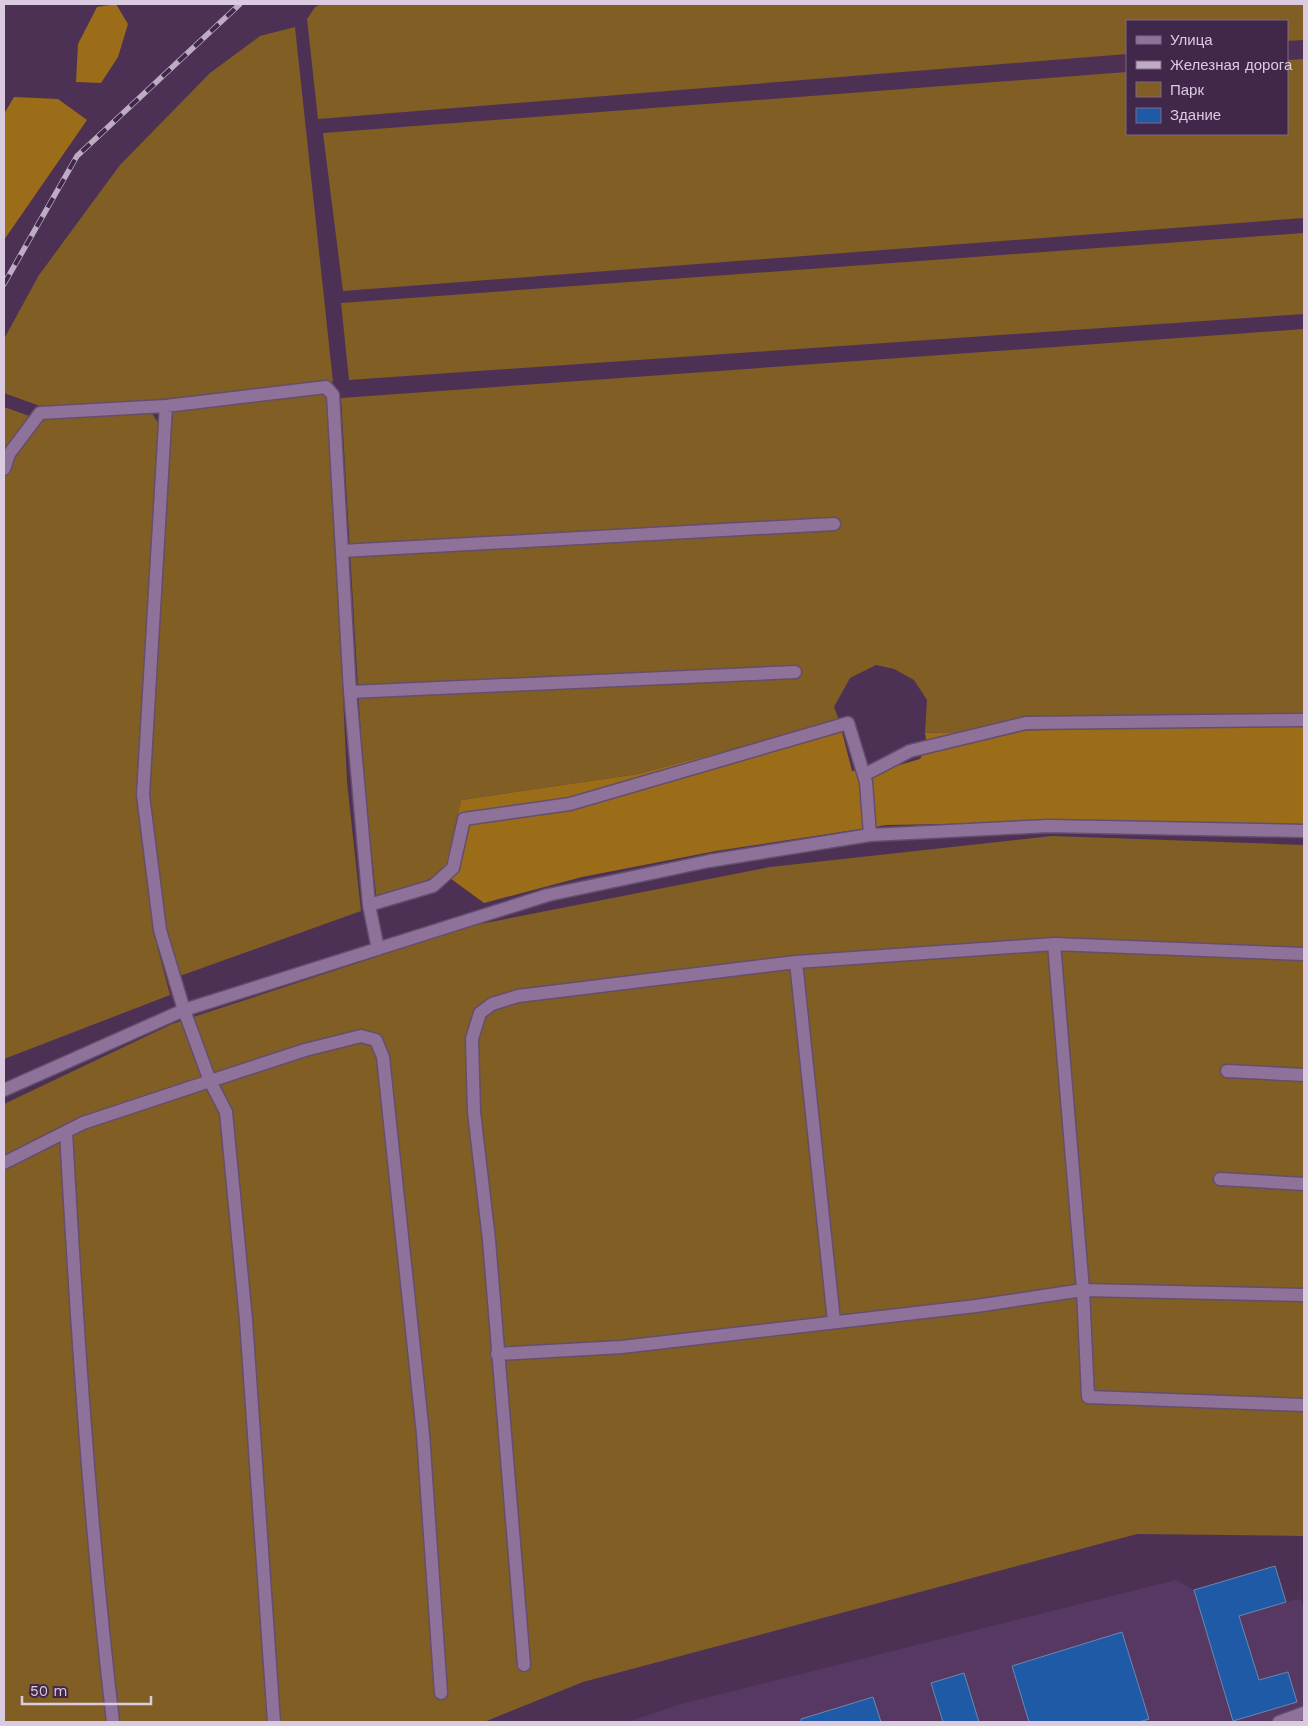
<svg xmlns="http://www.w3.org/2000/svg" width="1308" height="1726" font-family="'Work Sans',sans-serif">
<rect width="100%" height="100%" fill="#4c3155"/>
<path fill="#573862" d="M1275,1566l11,36 15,-3 3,10v113h-676l53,-18 495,-124 18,10z"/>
<path fill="#815e24" d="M321,4h983v36l-17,1v-20h-160v33l-809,65 -11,-100 8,-12z
M295,27l38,355 -282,28 -47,-17v-54l35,-64 81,-110 90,-92 50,-37z
M1304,59v159l-961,73 -20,-158 804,-61v62h160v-74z
M1304,233v81l-955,66 -8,-77z
M1304,329v395l-379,9 2,-33 -13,-20 -20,-11 -18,-4 -26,13 -16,29 5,13 -201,54 -177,26 -18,73 -66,29 -13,-113 -23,-391z
M329,392l18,390 14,129 -184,66 -16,-73 -13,-107 25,-390z
M4,407l34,12 113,-7 11,17 -26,366 17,135 17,65 -166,64z
M1052,836l252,9v691l-167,-2 -554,148 -99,40h-480v-618l168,-80 298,-98 300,-59z"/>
<path fill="#9b6d19" d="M116,4l12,20 -10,33 -17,26 -25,-1 2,-38 19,-37z
M14,97l44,2 29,21 -83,120v-126z
M839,720l13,51 44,-5 24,-7 7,-14 -2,-12 379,-9v100l-181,-3 -236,4 -171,26 -134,26 -98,26 -41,-30 18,-73 177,-26z"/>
<path fill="#1f5aa7" stroke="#6b87af" d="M1275,1566l11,36 -47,14 20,64 29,-8 9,30 -64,19 -39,-131z
M1122,1632l27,87 -10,3h-110l-17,-56z
M964,1673l15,49h-36l-12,-39z
M873,1697l8,25h-80v-3z"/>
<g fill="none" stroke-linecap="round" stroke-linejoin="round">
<g stroke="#644e6c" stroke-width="15">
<path id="minor" d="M166,406l-23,389 17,135 24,80 26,71 16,31 20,208 28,402
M4,469l5,-15 31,-41 126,-7 160,-19 7,8 17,297 19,213 9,44
M342,551l492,-27
M350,692l445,-20
M864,775l46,-24 116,-28 278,-3
M369,905l64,-19 20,-18 11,-49 106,-15 278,-81 18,59 4,53
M1054,944l29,346 5,107 216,8
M796,962l38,359
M1227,1071l77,4
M4,1090l180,-80 364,-115 161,-34 161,-26 178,-9 256,5
M66,1132c11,197 24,394 47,590
M4,1163l79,-40 127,-42 95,-31 56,-14 15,4 7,17 40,377 18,259
M1220,1179l84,5
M497,1354l125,-7 354,-41 107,-16 221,5
M524,1665l-35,-425 -15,-128 -2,-73 8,-26 12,-9 26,-8 278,-34 258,-18 250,10
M1279,1722l25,-9"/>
</g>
<use href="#minor" stroke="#8f729a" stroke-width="12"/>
<g stroke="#beacc5" stroke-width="5.5">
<path id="rail" d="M4,284l73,-128 163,-152"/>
</g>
<use href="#rail" stroke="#41274a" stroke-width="4" stroke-dasharray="11" stroke-linecap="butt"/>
</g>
<rect width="1308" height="1726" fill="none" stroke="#dbcbe1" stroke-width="10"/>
<rect x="1126" y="20" width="162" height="115" fill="#41274a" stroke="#7f6986"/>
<rect x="1136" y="36" width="25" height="8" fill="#8f729a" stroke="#7f6986"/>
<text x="1170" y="45" font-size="15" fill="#dbcbe1">Улица</text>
<rect x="1136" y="61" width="25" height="8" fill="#beacc5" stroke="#7f6986"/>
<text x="1170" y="70" font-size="15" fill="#dbcbe1">Железная дорога</text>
<rect x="1136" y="82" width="25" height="15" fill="#815e24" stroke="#7f6986"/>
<text x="1170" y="95" font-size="15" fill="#dbcbe1">Парк</text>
<rect x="1136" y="108" width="25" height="15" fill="#1f5aa7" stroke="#7f6986"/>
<text x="1170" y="120" font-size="15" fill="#dbcbe1">Здание</text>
<path d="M22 1696v8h129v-8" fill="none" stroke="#dbcbe1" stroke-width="2.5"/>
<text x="30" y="1696" font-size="15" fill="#dbcbe1" stroke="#41274a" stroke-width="4" paint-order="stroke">50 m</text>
</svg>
